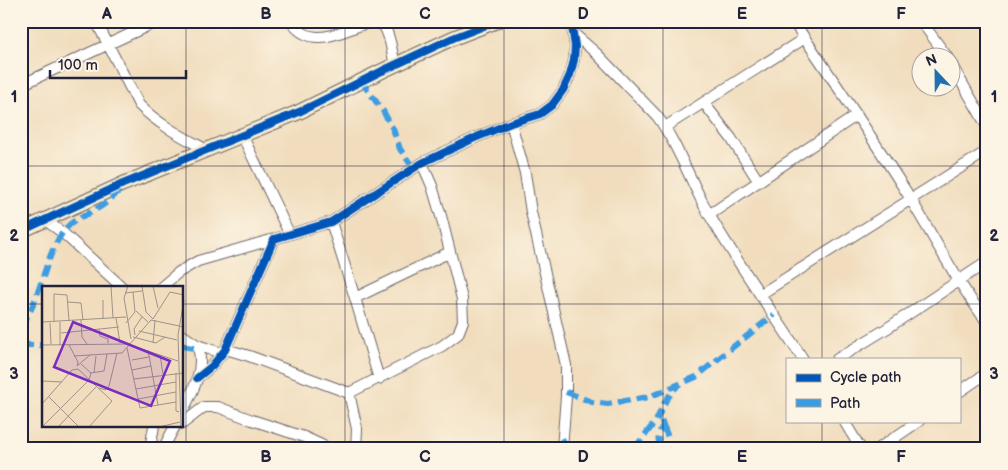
<svg xmlns="http://www.w3.org/2000/svg" width="1008" height="470" font-family="'Balsamiq Sans',sans-serif">
<rect width="100%" height="100%" fill="#fcf5e5"/>
<filter id="ink" filterUnits="userSpaceOnUse"><feTurbulence type="fractalNoise" baseFrequency=".02" numOctaves="2"/><feDisplacementMap in="SourceGraphic" scale="10" xChannelSelector="R" yChannelSelector="G"/><feConvolveMatrix kernelMatrix="1 2 1 2 8 2 1 2 1" color-interpolation-filters="sRGB"/></filter>
<filter id="wash" filterUnits="userSpaceOnUse"><feTurbulence type="fractalNoise" baseFrequency=".0096" numOctaves="4" result="noise"/><feDisplacementMap in="SourceGraphic" scale="20" xChannelSelector="R" yChannelSelector="G"/><feGaussianBlur stdDeviation="1.12" result="paint"/><feColorMatrix in="noise" values="0 0 0 0 0 0 0 0 0 0 0 0 0 0 0 0 0 1.4 0 .05"/><feComposite in="paint" operator="in"/></filter>
<g filter="url(#wash)">
<rect width="100%" height="100%" fill="#f1ddbd"/>
</g>
<g filter="url(#ink)">
<g fill="none" stroke-linecap="round" stroke-linejoin="round">
<g stroke="#6a6368" stroke-width="12">
<path id="street" d="M96,21l43,84c19,19 42,31 66,44
M291,21c28,43 80,-17 94,7 6,10 7,26 10,37
M793,21c39,57 77,113 114,172 26,43 50,89 80,129
M921,21l27,37
M573,33l23,20 61,63c21,29 33,64 50,95 29,50 64,99 96,148
M950,62l37,64
M21,85l137,-64
M704,103l27,35 28,44
M511,123l14,50 6,39 35,153v31l-4,53
M665,127l140,-89
M242,135l47,98
M709,215l148,-100
M45,220l18,13 60,55
M331,222l24,76 24,81
M160,288l19,-16 19,-11 76,-22
M761,294l226,-143
M355,298l95,-46
M182,335l15,10c9,22 -4,47 -15,67
M197,345l21,7 11,-2 20,6 100,37 93,-47 16,-12 5,-13 -1,-22 -21,-83 -9,-30 -10,-23
M837,359l49,-30 101,-67
M197,378l15,-12 13,-16 49,-111 57,-17 91,-59 55,-26 34,-14 29,-9 12,-9 11,-15 7,-15 4,-15 1,-14 -4,-25
M959,392l28,-19
M349,393l8,36 -1,20
M844,421l17,28
M182,424l22,-17h14l34,13 52,17 26,12
M150,449l4,-23
M163,449l12,-23
M878,449l41,-28"/>
</g>
<g stroke="#6a6368" stroke-width="16">
<path id="secondary" d="M21,231l102,-47 176,-72 83,-41 71,-33 44,-17"/>
</g>
<use href="#street" stroke="#fff" stroke-width="10"/>
<use href="#secondary" stroke="#f6e9c3" stroke-width="14"/>
<path stroke="#3c9ce2" stroke-width="6" stroke-dasharray="12 6" stroke-linecap="butt" d="M361,81l22,30 10,18 7,20 14,20
M21,326c21,-28 22,-66 42,-94 8,-11 17,-14 28,-20 12,-6 22,-14 30,-24
M21,345h23
M182,346l17,3
M566,392l26,10 16,2 41,-7 47,-20 33,-27 45,-35
M663,425l10,24
M562,438l5,11
M634,449l22,-28 10,-21 12,-15
M660,449l-2,-14 5,-10 -3,-10"/>
<g stroke="#fcf5e5" stroke-width="11">
<path id="cycleway" d="M21,231l102,-47 176,-72 83,-41 71,-33 44,-17
M197,378l15,-12 13,-16 49,-111 57,-17 91,-59 55,-26 34,-14 29,-9 12,-9 11,-15 7,-15 4,-15 1,-14 -4,-25"/>
</g>
<use href="#cycleway" stroke="#0057b8" stroke-width="8"/>
</g>
</g>
<path fill="none" stroke="#22223b" stroke-width="1" stroke-opacity="0.55" d="M186,21v428M345,21v428M504,21v428M663,21v428M822,21v338M21,166h966M21,304h23M182,304h805M822,421v28"/>
<g transform="translate(42 286)">
<rect width="141" height="141" fill="#f1ddbd"/>
<path fill="none" stroke="#9e9289" stroke-width="1" d="M69,0l2,32M86,0l-4,12 7,41M100,0l4,26 7,7M111,0l5,22M83,7l17,-2M61,14v19M26,16l13,1 2,17M94,25l12,11M74,32l4,25M111,33l17,-27 14,3M39,34l1,17 5,7M0,36l84,-5M12,36v-28l13,1 2,26M18,36v23M8,37l1,21M84,37l9,-11 -2,-20M57,43l1,7 8,3v4M97,45l38,9M19,47l58,-6M93,49l-1,-6 8,-12M91,51l23,6 9,-6M111,57l2,-23M0,59l85,-1 51,17M27,59l9,17 -1,4M85,62l13,60 36,-6M106,64l10,55M118,69l3,19M32,70l16,-1M90,74l17,-3M39,78l10,9 13,-2 3,-17M35,80l13,-11 32,-2 29,-33 33,7M30,84l6,-1 34,32 -23,26M90,84l19,-4M52,87l2,-17M134,87v38l3,1M92,93l50,-6M0,95l20,1M57,102l7,2 3,-4 8,-33M94,103l40,-7M7,111l30,30M96,113l38,-7M0,118l30,-34M0,141l47,-47 2,-7M16,141l38,-40M117,141l21,-5M139,141l-3,-92 6,-35"/>
<path fill="#7b2cbf" fill-opacity="0.15" stroke="#7b2cbf" stroke-width="2.5" d="M31,36l97,39 -19,45 -97,-39z"/>
<rect width="141" height="141" fill="none" stroke="#22223b" stroke-width="2.5"/>
</g>
<rect width="1008" height="470" fill="none" stroke="#fcf5e5" stroke-width="55"/>
<rect x="786" y="358" width="175" height="65" fill="#fcf5e5" stroke="#a5a1a1"/>
<rect x="796" y="374" width="25" height="8" fill="#0057b8" stroke="#a5a1a1"/>
<text x="830" y="382" font-size="15" fill="#22223b">Cycle path</text>
<rect x="796" y="399" width="25" height="8" fill="#3c9ce2" stroke="#a5a1a1"/>
<text x="830" y="408" font-size="15" fill="#22223b">Path</text>
<g transform="translate(936 72) rotate(338)"><circle r="24" fill="#fcf5e5" stroke="#a5a1a1"/>
<path d="M0-4L9 19L0 12L-9 19Z" fill="#1f6fb2"/>
<text y="-8" font-size="14" font-weight="bold" text-anchor="middle" fill="#22223b">N</text>
</g>
<path d="M50 70v8h136v-8" fill="none" stroke="#22223b" stroke-width="2.5"/>
<text x="58" y="70" font-size="15" fill="#22223b" stroke="#fcf5e5" stroke-width="4" paint-order="stroke">100 m</text>
<rect x="28" y="28" width="952" height="414" fill="none" stroke="#22223b" stroke-width="2"/>
<g font-size="16" text-anchor="middle" font-weight="bold" fill="#22223b">
<text x="107" y="19">A</text>
<text x="266" y="19">B</text>
<text x="425" y="19">C</text>
<text x="583" y="19">D</text>
<text x="742" y="19">E</text>
<text x="901" y="19">F</text>
<text x="14" y="102">1</text>
<text x="994" y="102">1</text>
<text x="14" y="241">2</text>
<text x="994" y="241">2</text>
<text x="14" y="379">3</text>
<text x="994" y="379">3</text>
<text x="107" y="462">A</text>
<text x="266" y="462">B</text>
<text x="425" y="462">C</text>
<text x="583" y="462">D</text>
<text x="742" y="462">E</text>
<text x="901" y="462">F</text>
</g>
</svg>
